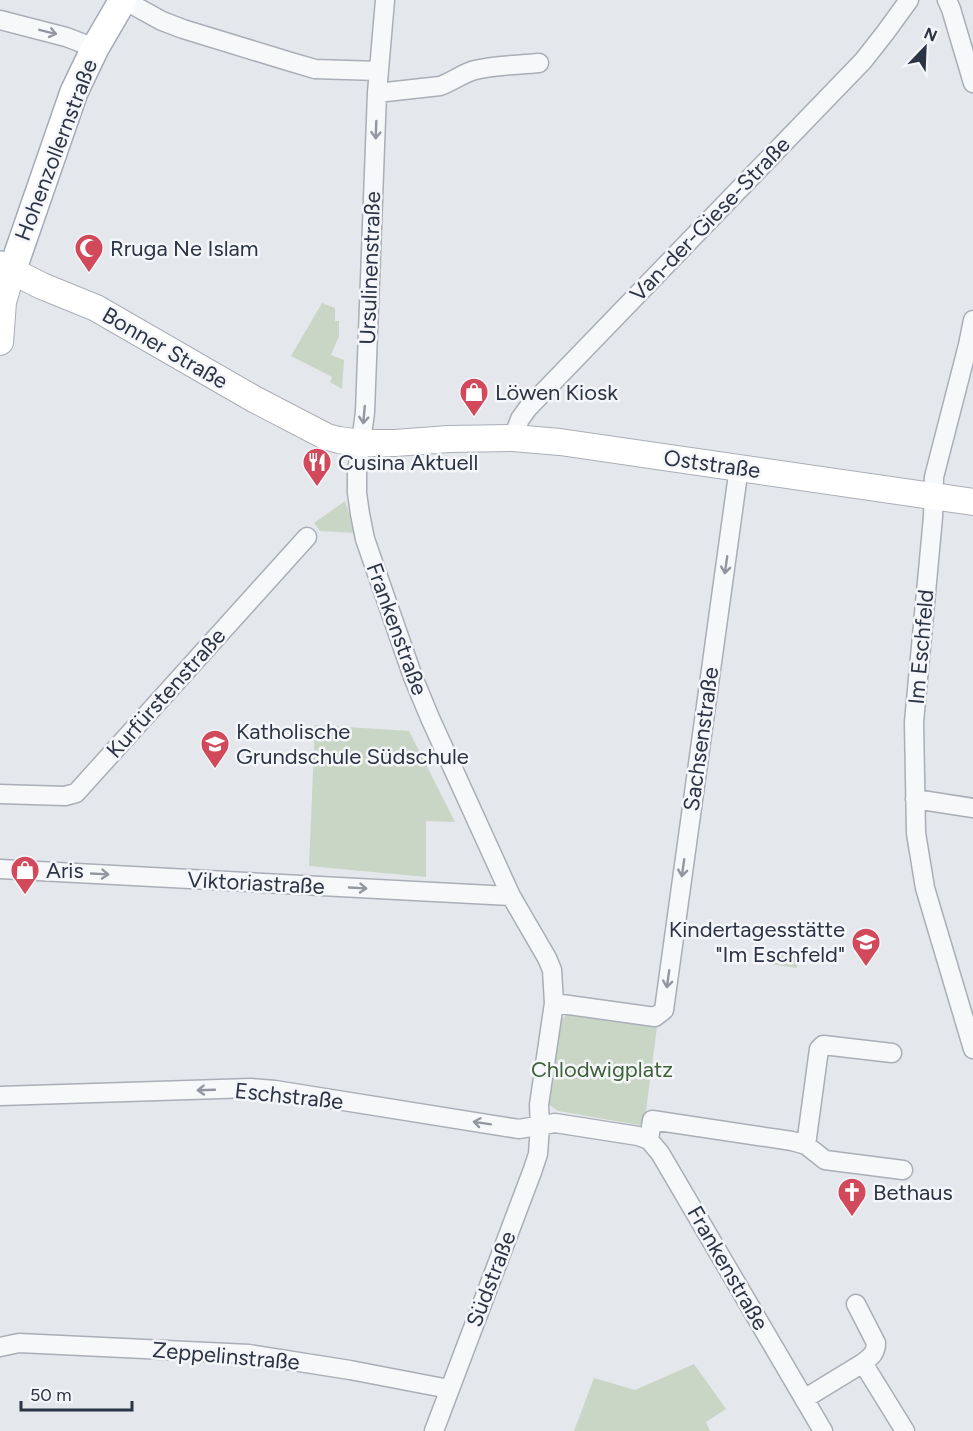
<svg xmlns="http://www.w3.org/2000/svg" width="973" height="1431" font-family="Figtree,sans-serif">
<rect width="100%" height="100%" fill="#e4e7ec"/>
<path fill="#c9d6c5" d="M322,303l13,5v13h4v15l-8,19 13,5 -2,29 -12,-7 2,-5 -41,-21z
M345,501l10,32 -35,-2 -6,-8z
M315,725l94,6 46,91 -29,-1v56l-117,-11z
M759,948l40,5 -2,15 -40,-6z
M567,1014l90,13 -13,99 -86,-15 -10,-7 11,-82z
M694,1364l32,45 -20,13 4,9h-136l20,-53 41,12z"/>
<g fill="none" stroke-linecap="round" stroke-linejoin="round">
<g stroke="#a9aeb7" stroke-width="21">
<path id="street" d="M124,0l38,21 21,8 108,33 24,7 63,2
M385,0l-8,93 -12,319 -8,61v20l3,21 5,25 48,138 17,41 81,178 36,62 5,12 2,33 -15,102 1,21 -2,28 -6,18 -98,259
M947,0l4,9 22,74
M0,20l66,17 29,11
M377,93l63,-7c12,-4 23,-13 35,-16 19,-5 44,-5 64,-7
M973,320l-5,25 -34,132 -1,40 -19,205 2,111 9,55 48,161
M513,438l7,-19 8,-11 335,-347 22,-28 24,-33
M0,794l65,2 11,-3 231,-256
M915,799l58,9
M0,869l511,27
M554,1003l101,14 9,-7 75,-543
M0,1096l251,-8 24,2 244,39 36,-6 83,13 11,4
M649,1140l11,13 163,278
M649,1140l3,-20 140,21 14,4 19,15 78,10
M806,1145l13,-96 4,-4 69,8
M856,1304l20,39c0,11 -6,14 -13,20
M0,1347l19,-4 230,11 101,16 99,19
M804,1399l59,-36 42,68"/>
</g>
<g stroke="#a9aeb7" stroke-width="28">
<path id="secondary" d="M0,342l3,-40 9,-31 30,15 54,22 158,91 73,38 12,3 22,3h34l54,-4 64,-1 47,4 413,60"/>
</g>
<g stroke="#a3abb8" stroke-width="30">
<path id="primary" d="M0,265l12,6 62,-179 21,-44 28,-48"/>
</g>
<use href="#street" stroke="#f7f8fa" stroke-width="18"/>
<use href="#secondary" stroke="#fff" stroke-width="26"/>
<use href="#primary" stroke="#fff" stroke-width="27"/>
</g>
<defs><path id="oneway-shaft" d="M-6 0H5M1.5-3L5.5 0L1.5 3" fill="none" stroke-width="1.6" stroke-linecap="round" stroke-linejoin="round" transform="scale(1.5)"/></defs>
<g stroke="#9196a0">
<use href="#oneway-shaft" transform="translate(48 32) rotate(14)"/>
<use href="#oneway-shaft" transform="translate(376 130) rotate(92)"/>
<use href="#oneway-shaft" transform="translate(364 415) rotate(95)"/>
<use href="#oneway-shaft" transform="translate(726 565) rotate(98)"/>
<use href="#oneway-shaft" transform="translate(683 868) rotate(98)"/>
<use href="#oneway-shaft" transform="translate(100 874) rotate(3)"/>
<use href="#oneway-shaft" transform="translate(358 888) rotate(3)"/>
<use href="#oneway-shaft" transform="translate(668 979) rotate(98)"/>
<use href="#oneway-shaft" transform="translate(206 1090) rotate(178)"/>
<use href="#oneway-shaft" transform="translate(482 1123) rotate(-171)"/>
</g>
<defs>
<g id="mosque-pin" transform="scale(1.5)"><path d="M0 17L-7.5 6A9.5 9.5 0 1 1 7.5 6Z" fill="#d1495b" stroke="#f4f6f9"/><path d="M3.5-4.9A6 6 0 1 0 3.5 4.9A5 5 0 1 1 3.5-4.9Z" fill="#fff"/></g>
<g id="shop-pin" transform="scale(1.5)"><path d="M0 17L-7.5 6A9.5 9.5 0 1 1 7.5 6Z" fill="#d1495b" stroke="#f4f6f9"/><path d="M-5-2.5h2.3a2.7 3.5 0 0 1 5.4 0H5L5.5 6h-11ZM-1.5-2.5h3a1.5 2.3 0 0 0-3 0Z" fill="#fff"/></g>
<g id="restaurant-pin" transform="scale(1.5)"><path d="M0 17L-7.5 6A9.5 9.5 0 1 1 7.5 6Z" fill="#d1495b" stroke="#f4f6f9"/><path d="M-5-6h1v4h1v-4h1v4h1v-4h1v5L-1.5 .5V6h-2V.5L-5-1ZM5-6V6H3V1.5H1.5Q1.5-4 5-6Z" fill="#fff"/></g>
<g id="school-pin" transform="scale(1.5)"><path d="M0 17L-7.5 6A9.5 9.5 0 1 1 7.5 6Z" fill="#d1495b" stroke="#f4f6f9"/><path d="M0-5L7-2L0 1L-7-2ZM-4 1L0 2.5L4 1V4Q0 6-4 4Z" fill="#fff"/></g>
<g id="church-pin" transform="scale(1.5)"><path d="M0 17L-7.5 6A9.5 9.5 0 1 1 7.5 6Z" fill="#d1495b" stroke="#f4f6f9"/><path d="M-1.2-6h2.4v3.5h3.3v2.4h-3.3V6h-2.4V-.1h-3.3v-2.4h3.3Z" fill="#fff"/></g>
</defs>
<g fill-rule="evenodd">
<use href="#mosque-pin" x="89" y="248"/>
<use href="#shop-pin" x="474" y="392"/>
<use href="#restaurant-pin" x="317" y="462"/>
<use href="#school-pin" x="215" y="744"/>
<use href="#shop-pin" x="25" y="870"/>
<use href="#school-pin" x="866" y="942"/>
<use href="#church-pin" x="852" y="1192"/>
</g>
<g text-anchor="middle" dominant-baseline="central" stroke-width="5" stroke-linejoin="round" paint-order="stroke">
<g font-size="22" fill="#2b3445" stroke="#f4f6f9">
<text transform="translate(56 150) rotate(-69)">Hohenzollernstraße</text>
<text transform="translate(710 219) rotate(-46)">Van-der-Giese-Straße</text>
<text transform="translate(370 268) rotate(-88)">Ursulinenstraße</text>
<text transform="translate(165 348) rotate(30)">Bonner Straße</text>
<text transform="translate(712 464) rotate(8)">Oststraße</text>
<text transform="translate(397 629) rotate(70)">Frankenstraße</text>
<text transform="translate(921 647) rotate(-85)">Im Eschfeld</text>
<text transform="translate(166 693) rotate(-48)">Kurfürstenstraße</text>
<text transform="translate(701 739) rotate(-82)">Sachsenstraße</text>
<text transform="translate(256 883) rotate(3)">Viktoriastraße</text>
<text transform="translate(289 1096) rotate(6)">Eschstraße</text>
<text transform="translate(728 1268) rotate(60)">Frankenstraße</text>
<text transform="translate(491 1279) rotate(-69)">Südstraße</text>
<text transform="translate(226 1356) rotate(5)">Zeppelinstraße</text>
</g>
<g font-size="22" fill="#2b3445" stroke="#f4f6f9" text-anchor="start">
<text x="110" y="248">Rruga Ne Islam</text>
<text x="495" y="392">Löwen Kiosk</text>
<text x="338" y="462">Cusina Aktuell</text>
<text x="236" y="731">Katholische<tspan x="236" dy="25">Grundschule Südschule</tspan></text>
<text x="46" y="870">Aris</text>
<text x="845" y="929" text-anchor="end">Kindertagesstätte<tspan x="845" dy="25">"Im Eschfeld"</tspan></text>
<text x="873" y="1192">Bethaus</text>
</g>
<g font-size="22" fill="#3f6138" stroke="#f4f6f9">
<text x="602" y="1069">Chlodwigplatz</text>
</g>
</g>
<g transform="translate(925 48) rotate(23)" stroke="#f4f6f9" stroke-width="4.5" paint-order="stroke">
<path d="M0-4.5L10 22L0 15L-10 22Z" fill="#2b3445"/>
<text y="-9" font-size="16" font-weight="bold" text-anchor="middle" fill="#2b3445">N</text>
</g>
<path d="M21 1401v9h111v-9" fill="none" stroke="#2b3445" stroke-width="3"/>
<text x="30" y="1401" font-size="18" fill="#2b3445" stroke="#f4f6f9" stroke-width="4.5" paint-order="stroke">50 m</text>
</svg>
